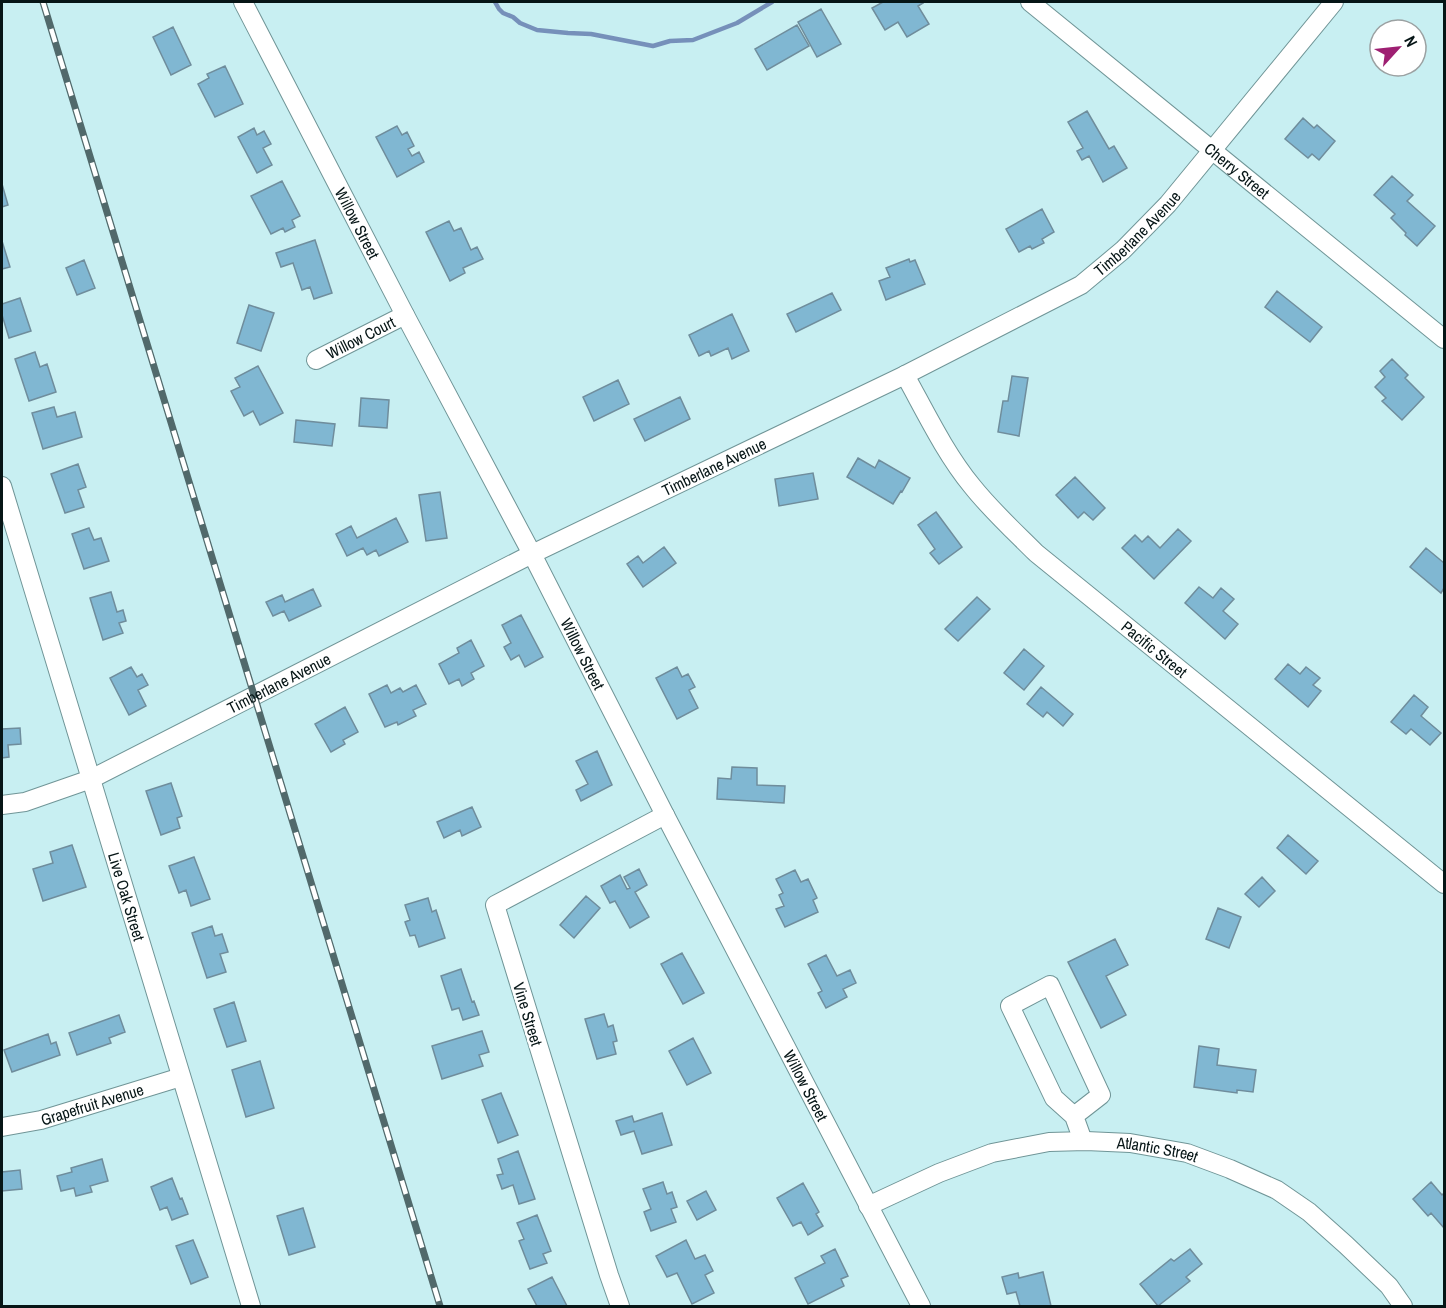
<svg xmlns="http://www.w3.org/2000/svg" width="1446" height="1308" font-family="'Archivo Narrow',sans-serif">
<rect width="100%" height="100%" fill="#c8eff2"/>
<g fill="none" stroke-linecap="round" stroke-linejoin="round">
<path stroke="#7690ba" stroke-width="4.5" d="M495,2l4,7 4,4 10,4 7,6 17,7 31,3 23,1 62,12 17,-5 23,-1 44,-17 35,-21"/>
</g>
<path fill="#80b7d2" stroke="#6f8d9c" stroke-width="1.5" d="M883,2h39l1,1 -5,3 11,18 -22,13 -9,-15 -13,8 -13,-22z
M821,9l20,35 -24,13 -19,-35z
M797,25l12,21 -42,24 -12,-21z
M173,27l18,38 -20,10 -18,-38z
M225,66l18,38 -28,13 -17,-33 11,-6 -2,-4z
M1087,111l22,38 5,-3 13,22 -24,14 -14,-26 -7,4 -5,-9 6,-3 -15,-26z
M1303,118l11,10 3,-3 18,16 -16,19 -7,-6 -4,4 -23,-19z
M397,126l5,9 5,-3 7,14 -6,3 4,7 7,-4 5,10 -27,15 -21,-40z
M254,128l3,7 7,-4 7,13 -8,4 9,17 -15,8 -19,-36z
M1392,176l21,19 -6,6 28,25 -18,20 -12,-11 1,-2 -15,-15 4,-4 -21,-19z
M282,181l18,35 -8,4 3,7 -10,5 -2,-4 -12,6 -20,-38z
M2,184l6,21 -6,2z
M1042,209l12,23 -12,7 2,4 -12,6 -2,-3 -11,6 -13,-23z
M449,221l5,10 7,-3 10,22 6,-3 6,12 -20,9 2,5 -15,8 -24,-49z
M315,240l17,53 -18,6 -4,-12 -8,3 -9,-27 -12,4 -5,-14z
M2,241l8,26 -8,2z
M909,259l1,3 5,-2 10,24 -39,16 -7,-19 11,-4 -4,-9z
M84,260l11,28 -18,7 -11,-27z
M1277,291l45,36 -12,15 -45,-35z
M832,293l9,17 -45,22 -9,-18z
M20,298l11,33 -22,7 -7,-23v-11z
M249,305l25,8 -13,38 -24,-8z
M732,314l17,37 -17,8 -4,-11 -17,8 -2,-5 -10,5 -10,-21z
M35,352l5,15 7,-3 9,28 -27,9 -14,-42z
M1392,359l16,16 -3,3 19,19 -22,23 -20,-19 4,-3 -11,-11 10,-10 -5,-6z
M258,366l25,47 -23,12 -7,-14 -9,5 -13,-25 9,-4 -5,-9z
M1012,376l16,2 -9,58 -21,-4 5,-31h5z
M618,380l11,24 -35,17 -11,-24z
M680,397l10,22 -45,22 -11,-22z
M361,398l28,2 -2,28 -28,-2z
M54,407l3,10 18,-5 7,25 -39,12 -11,-36z
M296,420l39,4 -3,22 -38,-4z
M858,458l17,10 4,-8 31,18 -8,14 -1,-1 -8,13 -46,-27z
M78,464l8,23 -8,3 6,17 -19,6 -14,-39z
M813,473l5,26 -39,7 -4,-27z
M1075,477l30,31 -12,12 -9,-8 -6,6 -22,-23z
M440,492l7,46 -21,3 -7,-46z
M936,512l26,35 -23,17 -9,-11 5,-4 -17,-24z
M396,518l12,24 -29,14 -3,-6 -9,5 -4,-7 -16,8 -11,-22 15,-8 6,12z
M89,528l5,12 7,-2 8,23 -25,8 -12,-35z
M1178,529l13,12 -37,38 -32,-31 13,-13 7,7 6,-6 12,12z
M664,547l12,16 -33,24 -16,-23 11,-8 5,7z
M1426,548l18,15v25l-3,5 -31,-26z
M1199,587l14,11 8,-10 13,11 -11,12 15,13 -13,15 -40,-36z
M313,589l8,17 -32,15 -5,-10 -11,5 -7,-14 16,-7 3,7z
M111,592l6,20 6,-2 3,11 -7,2 4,10 -20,7 -13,-42z
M977,597l13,12 -32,32 -13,-12z
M521,615l22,42 -18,10 -6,-12 -8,5 -7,-13 7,-4 -9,-18z
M471,640l13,26 -13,7 3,6 -12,7 -3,-7 -10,5 -10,-20 20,-11 -2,-5z
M1024,649l20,17 -20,24 -20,-17z
M1288,664l12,10 6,-7 14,11 -7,7 8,6 -13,16 -33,-28z
M131,667l6,10 5,-3 6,11 -10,5 8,16 -17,9 -19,-37z
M677,667l5,10 6,-3 7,13 -6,3 9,18 -21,11 -21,-41z
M387,685l4,8 9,-5 3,4 13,-7 10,19 -13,6 3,6 -18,9 -1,-3 -12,5 -16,-33z
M1041,687l32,27 -10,12 -16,-14 -4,5 -16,-13z
M1414,695l14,12 -7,9 20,17 -11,12 -19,-16 -5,5 -15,-12z
M345,707l13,25 -15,8 2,4 -14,8 -16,-28z
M20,728l1,16 -13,1 1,12 -7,1v-29z
M597,751l15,34 -31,16 -5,-11 12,-6 -12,-23z
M732,767l25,1v17l28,1 -1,17 -67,-4 1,-21 13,1z
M171,783l11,33 -5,2 3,10 -19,7 -15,-44z
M472,807l9,20 -19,9 -2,-6 -16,8 -7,-16z
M1288,835l30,26 -12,13 -29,-26z
M72,845l14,42 -43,14 -10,-32 20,-6 -3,-11z
M194,857l16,42 -19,7 -5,-16 -7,3 -10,-27z
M639,869l8,16 -12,7 14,25 -19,11 -15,-27 -5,2 -9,-17 19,-11 7,14 3,-1 -6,-11z
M795,870l6,12 7,-3 9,19 -4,2 5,12 -33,15 -9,-18 8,-3 -5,-11 4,-2 -7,-14z
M1262,877l13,14 -16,16 -14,-13z
M586,896l14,12 -26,30 -14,-13z
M428,898l4,14 4,-2 9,28 -26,9 -4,-12 -5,1 -5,-14 5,-2 -5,-15z
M1218,908l23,9 -12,31 -23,-9z
M212,926l3,10 7,-2 6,18 -8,2 6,18 -19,6 -15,-45z
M1115,939l13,26 -22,11 20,39 -25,13 -33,-66z
M682,953l22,40 -21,11 -22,-40z
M826,955l11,21 13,-6 6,13 -13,6 4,8 -21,11 -8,-15 4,-2 -14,-27z
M461,969l11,33 2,-1 5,14 -16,5 -4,-12 -7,2 -11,-34z
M234,1002l12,39 -19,6 -13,-38z
M604,1014l4,13 5,-2 4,16 -4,1 3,12 -19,5 -12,-40z
M119,1015l6,17 -16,6 2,5 -34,12 -8,-22z
M482,1031l7,21 -10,3 4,11 -41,13 -10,-33z
M48,1034l3,10 5,-2 4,13 -48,17 -8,-22z
M693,1038l18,35 -24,12 -18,-34z
M1199,1046l20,3 -2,16 39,5 -3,22 -16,-2v3l-43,-6z
M260,1061l14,47 -28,9 -14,-47z
M501,1093l17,42 -20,8 -16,-43z
M662,1113l10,32 -30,9 -8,-23 -13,4 -5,-14 16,-5 2,6z
M518,1151l17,48 -16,5 -6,-19 -11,4 -5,-14 6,-1 -5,-15z
M102,1159l6,22 -18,5 2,6 -16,4 -2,-8 -13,3 -4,-15 15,-4 -1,-4z
M20,1170l2,19 -20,2v-19z
M172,1178l8,21 2,-1 6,16 -16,6 -5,-13 -7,3 -9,-23z
M663,1182l4,12 5,-2 5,15 -6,2 5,13 -25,9 -7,-19 7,-3 -8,-20z
M1431,1182l11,13 2,-2v35l-13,-15 -3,3 -15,-17z
M803,1183l16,29 -3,2 7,12 -15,9 -7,-13 -8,4 -16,-28z
M706,1191l10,19 -19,10 -10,-19z
M303,1208l12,39 -26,8 -12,-39z
M537,1215l14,36 -8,3 4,9 -17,6 -11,-28 5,-2 -7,-16z
M193,1240l15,37 -17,7 -15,-38z
M686,1240l9,19 10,-4 8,16 -8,4 9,18 -22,11 -15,-31 -10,4 -11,-21z
M835,1249l13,27 -7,3 3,7 -36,18 -13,-26 30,-15 -4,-7z
M1190,1249l12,15 -16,13 4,4 -32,25 -18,-22 31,-25 3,2z
M1043,1272l8,34h-31l-4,-14 -9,2 -5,-17 16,-4 1,5z
M552,1277l15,29h-30l-9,-17z"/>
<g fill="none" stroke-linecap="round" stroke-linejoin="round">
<g stroke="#709597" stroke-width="20">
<g id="minor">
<path id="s1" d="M243,2l162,313 127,239 133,261 256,491"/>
<path id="s2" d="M1030,2l414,337"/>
<path id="s3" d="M316,360l89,-45"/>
<path id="s4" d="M905,375c21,38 40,78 67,111 19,24 42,45 64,67l408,331"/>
<path id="s5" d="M2,486l249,820"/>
<path id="s6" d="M2,805l23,-3 66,-23 441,-225 373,-179 176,-90 42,-35 45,-46 166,-202"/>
<path d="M1074,1116l27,-21 -51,-110 -40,21 44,92 20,18 9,25"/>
<path id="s7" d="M2,1127l39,-7 140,-43"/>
<path id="s8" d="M868,1206l71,-33 53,-20 57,-11 37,-1 44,2 57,10 43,16 47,21 32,22 37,33 43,41 14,20"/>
<path d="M620,1306l-11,-31 -114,-370 170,-90"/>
</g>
</g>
<use href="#minor" stroke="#fff" stroke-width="18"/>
<g stroke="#51696b" stroke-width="7">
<path id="rail" d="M43,2l397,1304"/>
</g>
<use href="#rail" stroke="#fff" stroke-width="4.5" stroke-dasharray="14" stroke-linecap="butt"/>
</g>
<g text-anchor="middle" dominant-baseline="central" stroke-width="5" stroke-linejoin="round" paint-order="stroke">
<g font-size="16" fill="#061516" stroke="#fff">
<text stroke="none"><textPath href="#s2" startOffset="267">Cherry Street</textPath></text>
<text stroke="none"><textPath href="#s1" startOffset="249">Willow Street</textPath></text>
<text stroke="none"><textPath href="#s6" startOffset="1276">Timberlane Avenue</textPath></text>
<text stroke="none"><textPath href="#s3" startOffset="50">Willow Court</textPath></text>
<text stroke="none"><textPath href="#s6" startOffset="790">Timberlane Avenue</textPath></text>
<text stroke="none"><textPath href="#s4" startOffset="375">Pacific Street</textPath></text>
<text stroke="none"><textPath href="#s1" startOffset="735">Willow Street</textPath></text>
<text stroke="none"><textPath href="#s6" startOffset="304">Timberlane Avenue</textPath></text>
<text stroke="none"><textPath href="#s5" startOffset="429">Live Oak Street</textPath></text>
<text transform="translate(528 1014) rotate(73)">Vine Street</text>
<text stroke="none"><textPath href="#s1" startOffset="1221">Willow Street</textPath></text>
<text stroke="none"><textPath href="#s7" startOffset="93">Grapefruit Avenue</textPath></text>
<text stroke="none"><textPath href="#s8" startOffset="302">Atlantic Street</textPath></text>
</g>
</g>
<rect width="1446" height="1308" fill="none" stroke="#061516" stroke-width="6"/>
<g transform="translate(1398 48) rotate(63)"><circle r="28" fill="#ffffff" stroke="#9ba1a2" stroke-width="1.5"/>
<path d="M0-4.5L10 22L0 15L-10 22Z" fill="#9e1f72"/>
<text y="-9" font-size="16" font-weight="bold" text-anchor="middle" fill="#061516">N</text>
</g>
</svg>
